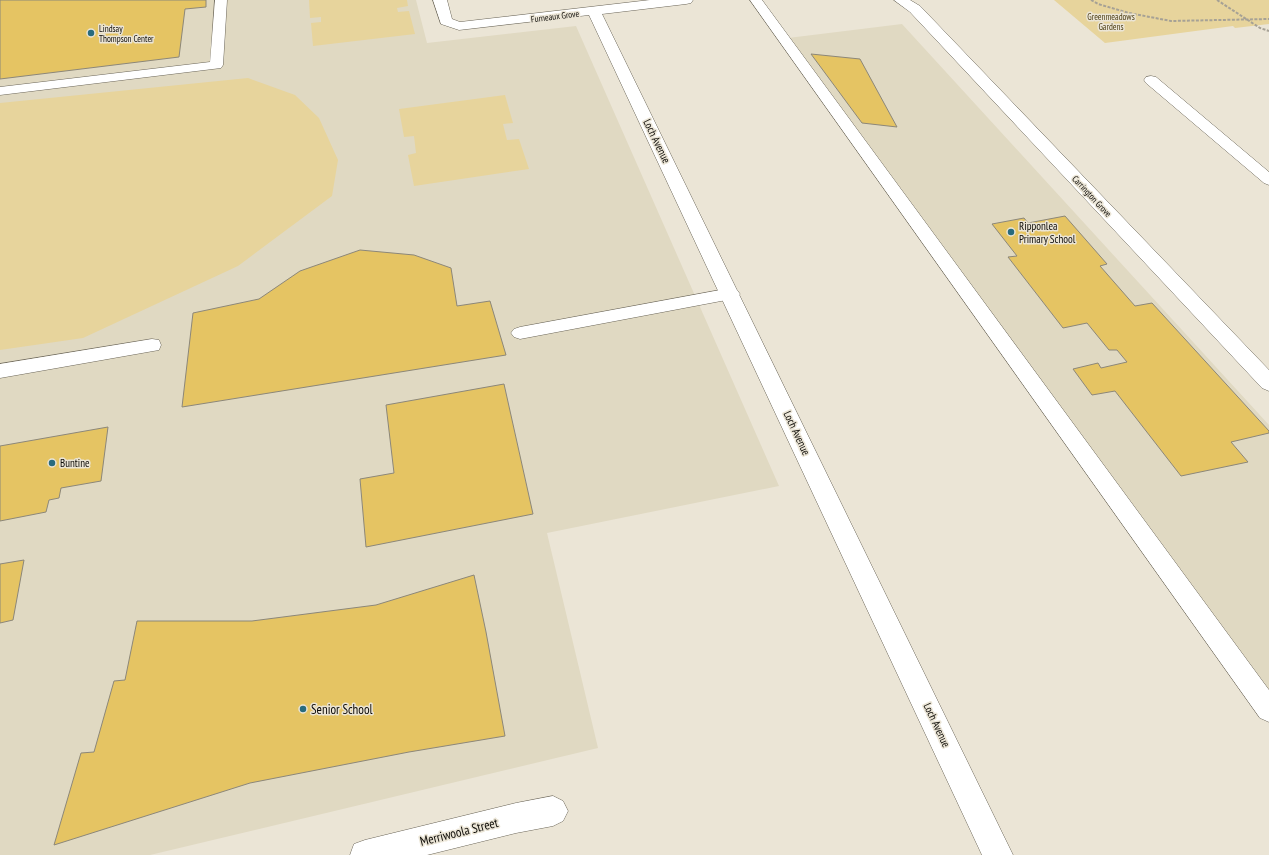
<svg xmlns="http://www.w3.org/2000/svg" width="1269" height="855" font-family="'PT Sans Narrow',sans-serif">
<rect width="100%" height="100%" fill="#ebe5d6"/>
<path fill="#e0d9c2" d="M0,0h416l11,43 149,-17 203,460 -232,47 51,215 -448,107h-150z
M902,24l367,401v265l-481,-652z"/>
<path fill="#e7d49c" d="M309,0h98l1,6 -11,2 1,4 11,-1 6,23 -102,12 -2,-23 10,-1v-5l-11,1z
M1054,0h215v24l-34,4 -2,-2 -128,17z
M248,78l47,17 24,23 19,42 -6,36 -94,70 -155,72 -83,12v-247z
M505,95l8,28 -10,1 4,16 12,-1 10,30 -115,17 -6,-31 8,-2 -2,-17 -10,1 -5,-28z"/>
<path fill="#e5c463" stroke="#8c8779" d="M0,0h206v7l-21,2 -6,48 -179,22z
M811,54l49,5 37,68 -35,-4z
M1065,216l42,48 -7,2 35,40 17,-3 117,128v2l-38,9 17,20 -67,14 -66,-85 -23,4 -19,-26 25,-6 3,5 26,-6 -10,-12h-8l-22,-27 -24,5 -55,-71 9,-1 -25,-32 32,-6 4,5z
M360,250l54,5 37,13 6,38 33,-5 16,54 -324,52 11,-94 66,-14 41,-28z
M504,384l29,130 -167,33 -6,-68 34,-6 -8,-68z
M108,427l-7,54 -40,7 -2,10 -10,2 -3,12 -46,9v-75z
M24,560l-11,60 -13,3v-59z
M474,575l12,57 19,104 -96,16 -159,31 -196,62 27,-92 13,-1 20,-71 11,-1 12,-59h115l124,-16z"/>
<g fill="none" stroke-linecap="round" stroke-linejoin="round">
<g stroke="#6b6659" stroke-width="1">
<path id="service" d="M215,0h12l-4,65 -2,3 -221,27v-8l210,-25z
M750,0h12l507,690v32l-9,-4z
M1151,76l5,1 113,95v13l-5,-2 -118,-100 -2,-3 2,-3z
M731,288l6,2 3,4 -3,4 -217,41 -6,-2 -3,-4 3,-4 6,-2z
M152,339l7,1 2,5 -2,5 -159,28v-14z"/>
</g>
<g stroke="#6b6659" stroke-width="1">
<path id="minor" d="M433,0h14l5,19 8,3 190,-22h43l-2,3 -5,1 -84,10 411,841h-31l-393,-840 -130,15 -18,-6z
M894,0h16l10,6 349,364v21l-7,-3 -352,-376z
M553,796l10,5 5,10 -5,10 -10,5 -37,7 -89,22h-77l4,-11 11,-4 151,-37z"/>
</g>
<path stroke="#a6a195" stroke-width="2" stroke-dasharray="3 1.5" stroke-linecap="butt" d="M1091,0l7,4 31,9 42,8 98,-2
M1217,0l43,28 9,3"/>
<use href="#service" fill="#fff" fill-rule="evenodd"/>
<use href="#minor" fill="#fff" fill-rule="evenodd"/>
</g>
<g fill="#286b7d" stroke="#ebe5d6" stroke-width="1.5">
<circle cx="91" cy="33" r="4"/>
<circle cx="1011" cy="232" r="4"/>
<circle cx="52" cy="463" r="4"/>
<circle cx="303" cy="709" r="4"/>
</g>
<g text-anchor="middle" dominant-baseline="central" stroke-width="3" stroke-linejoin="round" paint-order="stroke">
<g font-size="9" fill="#0d0b07" stroke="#ebe5d6">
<text transform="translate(555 16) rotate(-7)">Furneaux Grove</text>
<text transform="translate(1092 196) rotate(47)">Carrington Grove</text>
</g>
<g font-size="9" fill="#4e4017" stroke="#ebe5d6">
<text x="1111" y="16">Greenmeadows<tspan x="1111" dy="10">Gardens</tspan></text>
</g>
<g font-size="9" fill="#0d0b07" stroke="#ebe5d6" text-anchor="start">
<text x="99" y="28">Lindsay<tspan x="99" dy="10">Thompson Center</tspan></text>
</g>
<g font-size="11" fill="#0d0b07" stroke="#ebe5d6">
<text transform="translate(657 141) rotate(64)">Loch Avenue</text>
<text transform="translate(797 433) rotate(65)">Loch Avenue</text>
<text transform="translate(937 725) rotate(65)">Loch Avenue</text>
</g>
<g font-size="11" fill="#0d0b07" stroke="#ebe5d6" text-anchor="start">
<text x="1019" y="226">Ripponlea<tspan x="1019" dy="13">Primary School</tspan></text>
<text x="60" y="463">Buntine</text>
</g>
<g font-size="13" fill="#0d0b07" stroke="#ebe5d6" text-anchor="start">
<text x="311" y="709">Senior School</text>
</g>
<g font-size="13" fill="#0d0b07" stroke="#ebe5d6">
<text transform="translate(459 832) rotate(-14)">Merriwoola Street</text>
</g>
</g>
</svg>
